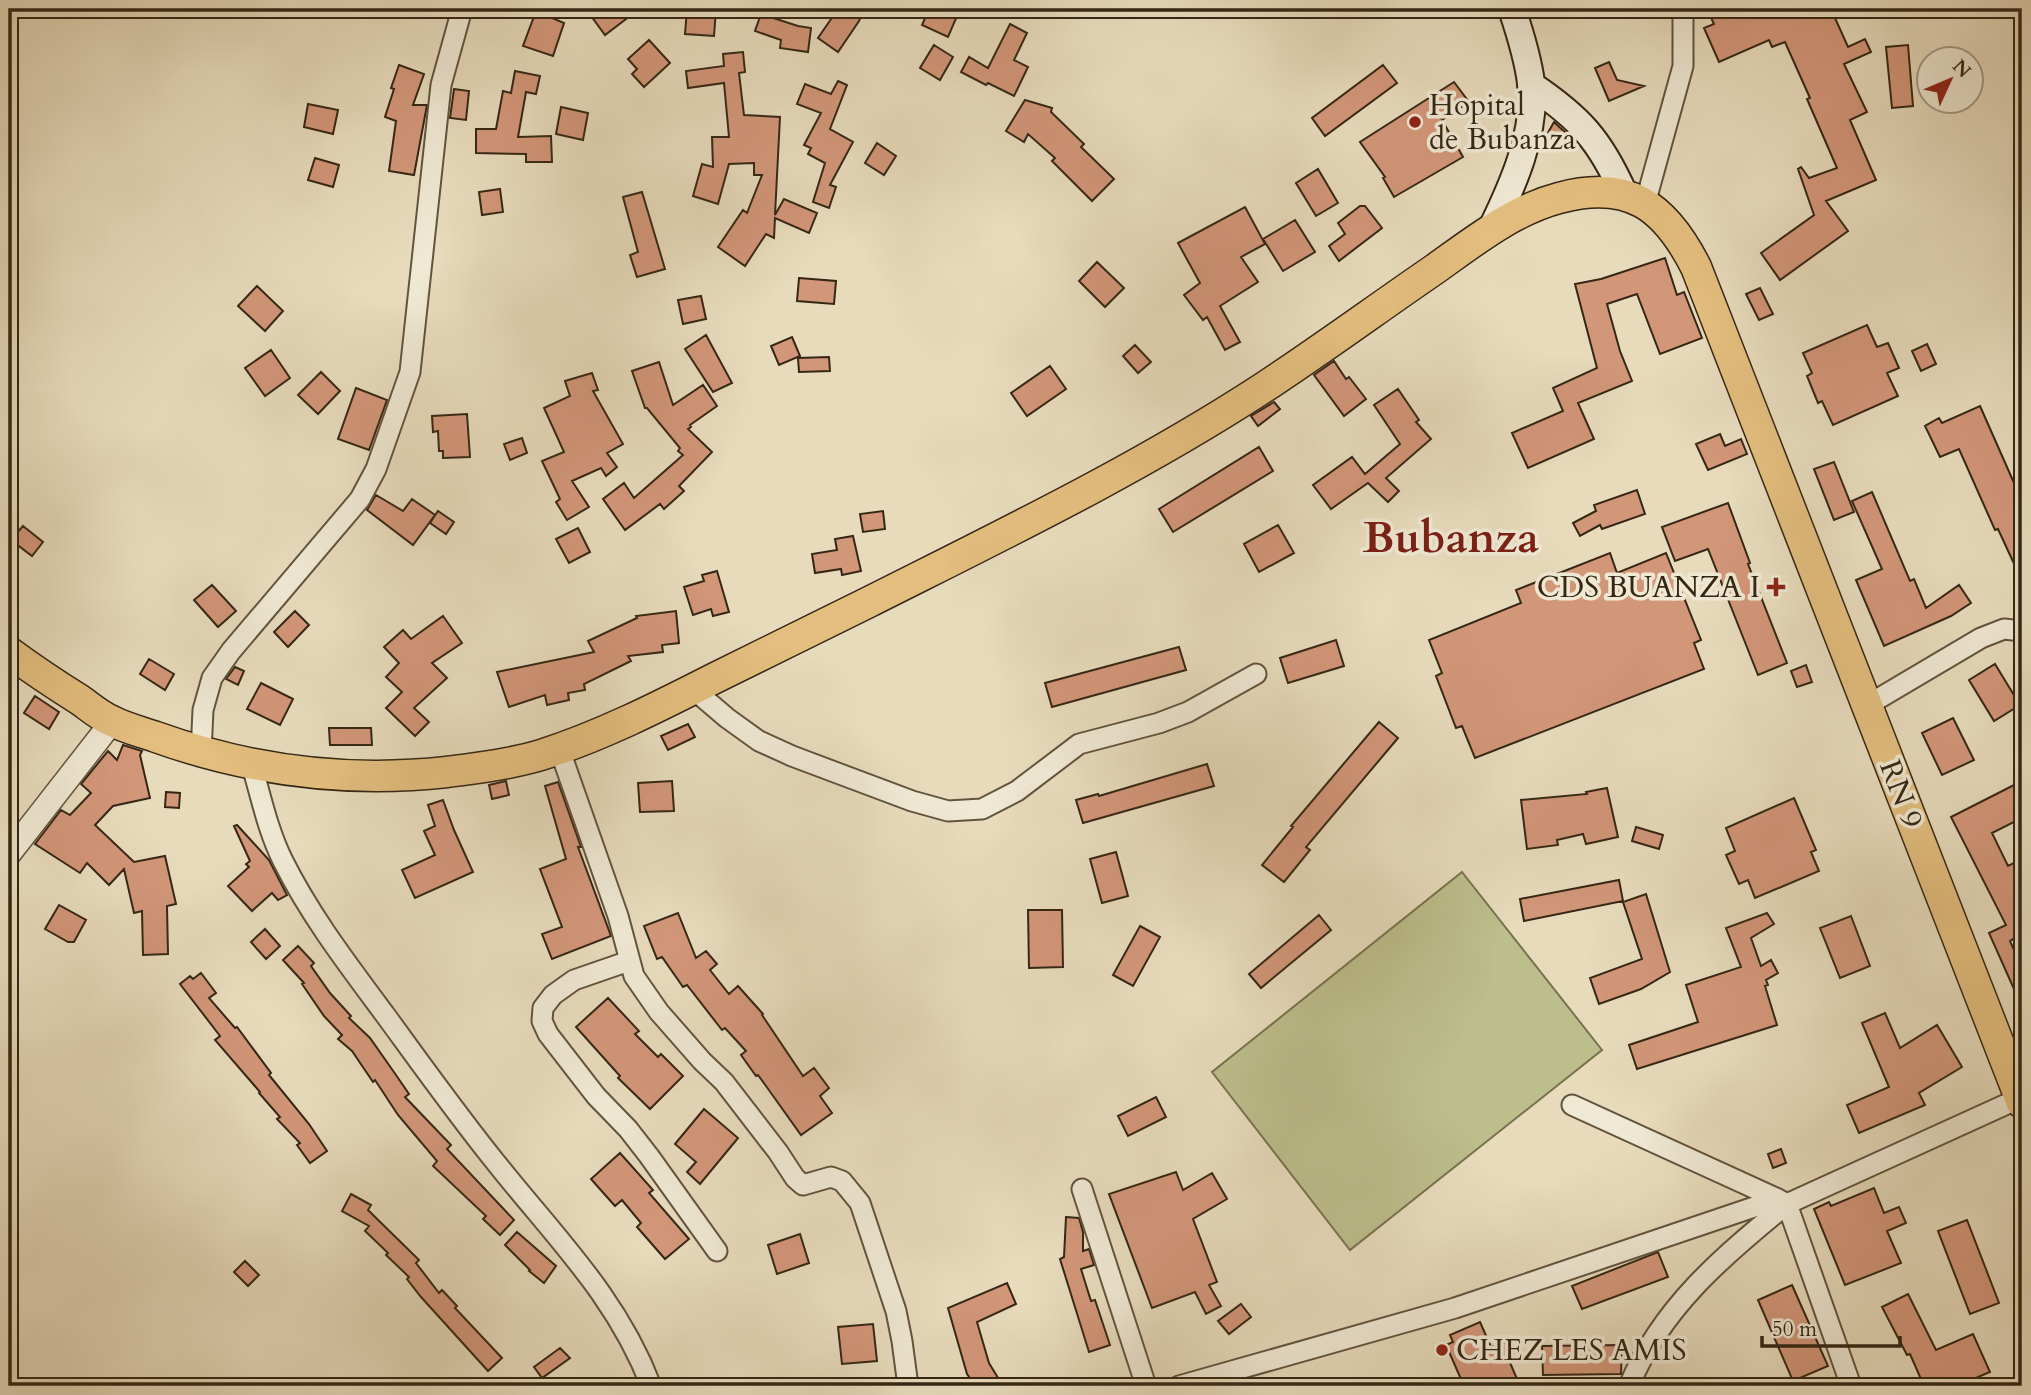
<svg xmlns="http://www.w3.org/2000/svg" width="2031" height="1395" font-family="Cardo,serif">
<rect width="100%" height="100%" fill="#e7dbbc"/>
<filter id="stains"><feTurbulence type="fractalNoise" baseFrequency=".00286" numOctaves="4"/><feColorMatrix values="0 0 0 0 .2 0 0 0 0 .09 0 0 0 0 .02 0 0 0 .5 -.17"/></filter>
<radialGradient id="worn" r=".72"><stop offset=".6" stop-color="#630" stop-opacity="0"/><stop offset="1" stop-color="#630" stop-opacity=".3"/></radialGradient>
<path fill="#bcbe8c" stroke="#787250" stroke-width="2" d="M1462,872l140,178 -252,200 -138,-178z"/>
<path fill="#d29679" stroke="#352714" stroke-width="2" d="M586,9h33l7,10 -21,16z
M687,9h29l-2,27 -29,-2z
M838,9h26l-5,12 -21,31 -20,-14z
M929,9h31l-12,28 -26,-12z
M1707,9h43l3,7 16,-7h62l17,38 17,-8 6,13 -27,12 23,48 -17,8 26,60 -50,21 22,30 -68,49 -19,-27 53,-38 -16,-46 3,-2 8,11 28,-10 -30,-69 3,-1 -25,-56 -13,5 -3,-7 -50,22 -15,-34 10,-4z
M536,11l28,12 -11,33 -30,-10z
M761,14l37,12 13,2 -3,24 -28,-4 1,-8 -26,-9z
M1010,24l17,9 -13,27 14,7 -14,29 -26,-13 -2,2 -25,-13 8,-15 19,11z
M649,40l21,23 -26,24 -12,-13 5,-5 -9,-10z
M934,45l19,12 -13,23 -20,-12z
M1908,45l5,61 -21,2 -6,-61z
M743,52l2,20 -6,1 5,42 36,2 -5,98 9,-16 33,14 -8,20 -34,-15 -1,20 -8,-4 -21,32 -27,-19 25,-37 4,3 15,-38h-8v-12l-25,1 -11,40 -25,-8 9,-32 11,3 -1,-30h17l-5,-54 -36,5 -2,-17 38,-5 -1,-12z
M1609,62l8,18 27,6 -35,15 -14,-33z
M399,65l25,9 -11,31h14l-13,70 -25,-4 7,-50 -11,-4 9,-28 -3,-1z
M1383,65l14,18 -72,53 -13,-18z
M515,71l25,5 -4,18 -10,-2 -8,45 33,-1 1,26h-26v-8l-50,-1v-24h20l7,-38 8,2z
M838,81l9,4 -17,44 23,13 -23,43 6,2 -7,21 -16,-6 12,-39 -17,-9 3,-6 -7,-3 17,-32 -24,-9 8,-20 26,10z
M1454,82l15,20 -27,18 21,37 -69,40 -11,-19 2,-1 -25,-35z
M454,89l15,2 -3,29 -16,-2z
M1025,100l27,8 -1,4 33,32 -3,3 33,32 -22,22 -40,-40 3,-3 -27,-24 -4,8 -18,-11z
M308,104l30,6 -5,24 -29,-7z
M561,107l27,6 -5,27 -27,-6z
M1554,122l14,13 -4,8 -11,7 -8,-12z
M877,143l19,13 -12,19 -19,-12z
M315,158l24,7 -6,22 -25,-7z
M1318,169l20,34 -22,13 -20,-33z
M500,189l3,23 -21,3 -3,-23z
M642,192l23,77 -28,8 -7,-22 8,-3 -15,-55z
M1360,206h5l17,22 -43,33 -10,-15 16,-12 -7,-11z
M1245,207l20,37 -24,13 17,25 -38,24 20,36 -15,8 -18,-33 -4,3 -19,-25 16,-12 -22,-40z
M1295,220l20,32 -32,19 -20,-32z
M1665,258l12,37 7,-3 18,46 -42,16 -23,-60 -30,10 13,47 12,30 -54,22 16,36 -66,29 -16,-35 51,-22 -10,-23 44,-20 -22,-84 26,-5z
M1097,262l27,26 -19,19 -26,-26z
M799,278l37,3 -2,23 -37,-3z
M257,286l26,25 -18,20 -27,-25z
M1760,288l13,26 -14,6 -13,-26z
M701,296l5,23 -23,5 -5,-24z
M1867,325l10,22 11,-4 11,25 -12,5 11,23 -65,29 -11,-24 -4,2 -11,-27 5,-3 -9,-20z
M706,335l26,48 -19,9 -28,-43z
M792,337l8,19 -21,9 -8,-19z
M1927,344l9,20 -15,7 -9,-20z
M1135,345l16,17 -13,11 -15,-17z
M271,350l19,28 -25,18 -20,-28z
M829,357l1,14 -31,1 -1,-14z
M1334,361l12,18 3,-2 17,22 -22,17 -30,-41z
M659,362l14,43 30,-20 14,21 -27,19 1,2 -3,2 24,23 -33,34 5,5 -20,18 -4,-5 -35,26 -22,-31 21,-16 10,15 49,-43 -5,-4 2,-3 -33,-40h-2l-13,-37z
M1050,366l16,23 -39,27 -16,-23z
M321,372l19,19 -22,23 -20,-19z
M592,373l6,17 -5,1 30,53 -16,9 10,14 -11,9 -5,-8 -29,13 17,26 -22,13 -11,-18 4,-3 -18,-38 22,-9 -20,-44 26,-12 -5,-15z
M356,388l31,12 -18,50 -31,-11z
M1398,389l21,31 -3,2 15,17 -45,39 13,13 -11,11 -20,-19 -37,26 -18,-24 39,-28 13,17 35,-30 -26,-39z
M1274,402l6,7 -22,17 -7,-10z
M1980,406l42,95v80l-24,-52 -3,1 -36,-81 -19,8 -15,-31 14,-8 3,5z
M467,414l3,43 -27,1v-7h-4l-1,-20 -5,1 -1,-16z
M1720,434l5,12 16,-7 6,15 -39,16 -12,-26z
M522,438l5,15 -17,7 -6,-16z
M1259,447l14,24 -100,61 -14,-23z
M1834,462l20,50 -20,8 -20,-51z
M1637,490l8,24 -43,15 -2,-4 -20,11 -7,-13 23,-12 -2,-6z
M1872,492l38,89 4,-2 12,29 33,-23 12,18 -20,13 -67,30 -28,-66 26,-11 -30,-68z
M376,495l27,16 9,-12 23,16 -22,30 -46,-35z
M1728,503l22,60 -2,1 39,99 -29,12 -50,-126 -33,12 -13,-34z
M438,511l16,11 -8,12 -16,-11z
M883,511l2,18 -22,3 -3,-18z
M1278,525l16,28 -35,19 -15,-28z
M23,526l20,16 -11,14 -21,-16z
M578,528l12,24 -21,11 -13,-24z
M853,536l8,35 -19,4 -1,-6 -26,4 -3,-19 25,-4 -2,-11z
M1610,553l7,20 49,-20 35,87 -7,3 10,26 -229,89 -13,-32 -6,2 -20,-52 6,-3 -13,-33 92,-37 -5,-13z
M717,571l12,41 -16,4 -2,-7 -18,6 -9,-28 20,-6 -2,-6z
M212,585l24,26 -18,16 -24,-27z
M295,611l14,14 -21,22 -14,-15z
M676,611l3,32 -17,2 1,7 -35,4 3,5 -47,23 1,6 -17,3 1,7 -22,5 -2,-10 -36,12 -12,-35 97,-20 -6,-11 49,-23 -1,-2z
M443,616l19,27 -30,20 15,15 -33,30 15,14 -14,14 -29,-28 16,-16 -16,-15 13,-14 -15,-16 19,-17 8,9z
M1336,640l8,26 -56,17 -8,-25z
M1179,647l7,23 -134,37 -7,-24z
M149,659l25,15 -9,16 -25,-16z
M1995,664l25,41 -26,16 -25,-41z
M1806,665l6,17 -15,5 -6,-16z
M235,667l9,4 -6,14 -12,-6z
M261,683l32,16 -13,26 -33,-16z
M35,696l24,16 -10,17 -25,-16z
M1953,718l21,42 -32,15 -20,-42z
M1379,722l19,16 -92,109 4,3 -26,32 -22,-17 31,-38 -2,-1z
M688,724l7,13 -27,13 -7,-14z
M329,728h42l1,17h-42z
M123,745l19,6 -2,4 10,43 -37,8 -18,19 39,37 31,-6 11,48 -9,2 1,48 -25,1 -1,-44 -8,2 -10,-44 -15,16 -22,-22 -7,10 -45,-29 26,-34 9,5 21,-22 -10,-9 27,-33 9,9z
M1207,764l7,22 -131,37 -7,-23 22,-6 1,2z
M506,781l3,14 -17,4 -3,-14z
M672,781l2,30 -34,1 -2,-29z
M2022,781v37l-30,15 16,33 14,-7v98l-9,-18 -3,2 12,27v39l-33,-74 17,-8 -55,-108z
M558,782l23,65h-3l33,89 -59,23 -10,-25 20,-7 -22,-58 26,-10 -21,-73z
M1607,788l11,49 -32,7 -3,-10 -26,6 1,5 -31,4 -6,-49 66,-6 -1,-2z
M166,792l14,1 -1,15 -14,-1z
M1794,798l22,52 -5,2 8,19 -64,27 -7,-18 -9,4 -13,-29 9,-4 -9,-23z
M443,800l11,30 19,42 -58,26 -13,-28 33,-15 -11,-24 11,-5 -7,-21z
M237,825l32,35 18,35 -9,5 -6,-7 -20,18 -24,-25 21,-19 -3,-3 4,-3 -16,-35z
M1636,827l27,8 -4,14 -27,-8z
M1116,852l12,44 -26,7 -12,-44z
M1619,880l4,21 -99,20 -4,-22z
M1646,894l24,78 -29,17 -42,15 -9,-26 52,-19 -19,-57z
M59,905l27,15 -12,22h-6l-23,-13z
M1028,910h34l1,57 -34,1z
M678,913l18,45 10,-7 11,13 -7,6 19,24 9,-8 25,28 -1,1 41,61 11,-8 15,20 -9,8 12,17 -31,22 -35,-49 -8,-11 -2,1 -15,-21 5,-4 -21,-23 -3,2 -35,-45 -4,2 -21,-30 -5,2 -13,-33z
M1767,913l7,11 -23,14 10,28 10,-6 7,13 -12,7 2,5 -3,1 12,39 -140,44 -8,-24 69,-23 -12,-37 55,-18 -15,-39z
M1319,915l12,15 -70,58 -12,-14z
M1851,916l19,50 -30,12 -20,-50z
M1140,926l20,11 -27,49 -20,-11z
M265,929l15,17 -14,13 -15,-17z
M298,946l16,17 -3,3 19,27 21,23 -2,2 21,20 26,37 13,19 -4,3 46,48 -4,4 67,71 -14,15 -17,-16 3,-3 -53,-50 4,-5 -39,-46 -23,-35 -2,2 -21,-31 -14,-12 4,-4 -18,-19 -22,-32 2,-1 -21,-23z
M201,973l15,20 -7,5 26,30 2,-1 34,46 -2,2 40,49 18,27 -17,12 -13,-18 3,-2 -23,-24 3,-2 -21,-24 1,-1 -45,-52 5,-4 -40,-52 10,-8 3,3z
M608,998l31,33 -4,3 23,23 3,-3 22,22 -33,33 -32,-31 2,-2 -44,-49z
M1885,1013l15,35 37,-23 25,42 -43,26 6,12 -66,28 -12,-28 42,-18 -27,-64z
M1156,1097l10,20 -38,19 -10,-20z
M704,1109l34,29 -38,46 -13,-12 9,-10 -21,-18z
M1781,1149l5,14 -13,5 -5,-14z
M620,1153l33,37 -4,3 40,46 -24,20 -28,-32 4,-4 -19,-23 -7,6 -24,-27z
M1176,1172l7,18 29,-17 15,26 -34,20 24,63 -8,3 12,21 -15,8 -11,-22 -43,16 -43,-114z
M1874,1188l10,25 15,-6 7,16 -19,8 14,32 -56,22 -31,-76 15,-7 2,4z
M351,1194l20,11 -3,5 51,50 -3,3 23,30 3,-3 15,16 -2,2 47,50 -14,13 -67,-74 -14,-18 2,-2 -23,-22 2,-2 -23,-22 4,-5 -27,-15z
M1066,1217l13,1 4,14v19l6,-2 5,16 -13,4 10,32 4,-1 15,45 -21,7 -29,-93 4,-2z
M1967,1220l32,83 -29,11 -32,-83z
M517,1232l39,34 -12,17 -15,-12 1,-1 -25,-25z
M800,1234l9,29 -32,11 -9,-29z
M1658,1252l10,25 -86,32 -10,-23z
M245,1261l14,14 -11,11 -14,-14z
M1007,1283l9,21 -39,18 12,41 14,23h-27l-9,-12 -19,-66z
M1792,1285l36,81 -35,15 -35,-81z
M1908,1294l28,56 37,-16 17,38 -33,14h-33l-14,-32 -3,1 -25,-48z
M1241,1304l10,13 -22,17 -11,-13z
M1480,1322l11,25 18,-6 5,15 -6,2 12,28h-56l-18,-41 7,-3 -3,-7z
M873,1324l4,37 -35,3 -4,-37z
M1622,1345l-1,29 -78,1 -1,-29z
M560,1348l10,10 -28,20 -8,-11z"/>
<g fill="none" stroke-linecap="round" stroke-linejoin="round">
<g stroke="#62543e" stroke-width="23">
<path id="minor" d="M1645,204l38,-138v-57
M693,689l34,29 32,23 33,15 120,45 36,10 34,-2 35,-18 62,-47 80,-21 29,-11 68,-38
M1866,706l115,-68 23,-9 18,2
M559,748l59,168 16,60 25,36 43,49 22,21 54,70 17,26 8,7 28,-8 11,4 18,22 36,108 6,30 6,45
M201,753l2,-43 9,-32 19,-27 129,-152 16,-30 34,-97 31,-287 21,-76
M252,766c9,31 16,65 31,95 28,56 66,105 103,155 38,52 75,104 115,153 57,71 117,130 150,217
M629,961l-55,19 -21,15 -10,13 -1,13 6,13 48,62 32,33 21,27 68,95
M1572,1105l206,94
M1082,1189l64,197
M1179,1386l276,-78 323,-109 9,5 233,-106
M1629,1386c32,-78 94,-130 158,-182l64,182"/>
</g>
<g stroke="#62543e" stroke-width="26">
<path id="tertiary" d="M9,854l103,-132"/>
</g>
<g stroke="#352714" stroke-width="30">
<path id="secondary" d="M1531,85c49,33 69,55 93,109
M1491,230c21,-43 46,-98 40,-147 -3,-25 -11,-50 -19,-74"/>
</g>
<g stroke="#352714" stroke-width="33">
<path id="primary" d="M9,652c23,17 47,33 71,48 10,7 20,16 32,21 13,7 30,11 44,16 95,34 191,46 291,35 31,-4 64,-8 94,-17 60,-19 117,-48 174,-77 51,-25 103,-51 154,-76 133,-67 268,-132 394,-214 58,-38 115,-80 172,-119 38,-27 78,-59 124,-71 70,-19 106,8 137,69l326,836"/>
</g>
<use href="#minor" stroke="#efe8d3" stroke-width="19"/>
<use href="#tertiary" stroke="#efe8d3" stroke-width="23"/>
<use href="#secondary" stroke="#efe8d3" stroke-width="26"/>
<use href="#primary" stroke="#e4be7e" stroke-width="30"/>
</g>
<g fill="#8f2418" stroke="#efe8d3" stroke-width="2.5">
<circle cx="1415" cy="122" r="7"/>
<path d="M1772.5 576.5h7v7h7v7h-7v7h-7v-7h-7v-7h7z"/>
<circle cx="1442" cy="1350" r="7"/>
</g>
<g text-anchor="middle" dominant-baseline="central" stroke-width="7" stroke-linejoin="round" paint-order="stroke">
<g font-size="30" fill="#352714" stroke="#efe8d3" text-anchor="start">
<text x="1429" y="105">Hopital<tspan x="1429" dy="34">de Bubanza</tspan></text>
<text x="1760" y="587" text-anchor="end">CDS BUANZA I</text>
<text x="1456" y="1350">CHEZ LES AMIS</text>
</g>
<g font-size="30" fill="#352714" stroke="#efe8d3">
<text transform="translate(1901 794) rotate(69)">RN 9</text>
</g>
<g font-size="44" font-weight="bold" fill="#7a1f14" stroke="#efe8d3">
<text x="1451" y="538">Bubanza</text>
</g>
</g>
<rect width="2031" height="1395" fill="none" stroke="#e7dbbc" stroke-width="35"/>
<rect x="10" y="10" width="2010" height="1374" fill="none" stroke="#352714" stroke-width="3.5"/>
<rect x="18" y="18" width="1996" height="1360" fill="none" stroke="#352714" stroke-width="2"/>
<g transform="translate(1950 80) rotate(46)"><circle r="33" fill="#efe8d3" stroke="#a59b87" stroke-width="2"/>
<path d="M0-5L12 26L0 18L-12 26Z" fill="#8f2418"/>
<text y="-10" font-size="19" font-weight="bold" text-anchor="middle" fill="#352714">N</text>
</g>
<path d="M1762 1336v10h138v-10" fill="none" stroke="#352714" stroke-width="3.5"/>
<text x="1772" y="1336" font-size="21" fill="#352714" stroke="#efe8d3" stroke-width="5" paint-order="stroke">50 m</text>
<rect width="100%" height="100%" filter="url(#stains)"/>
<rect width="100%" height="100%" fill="url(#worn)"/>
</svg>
